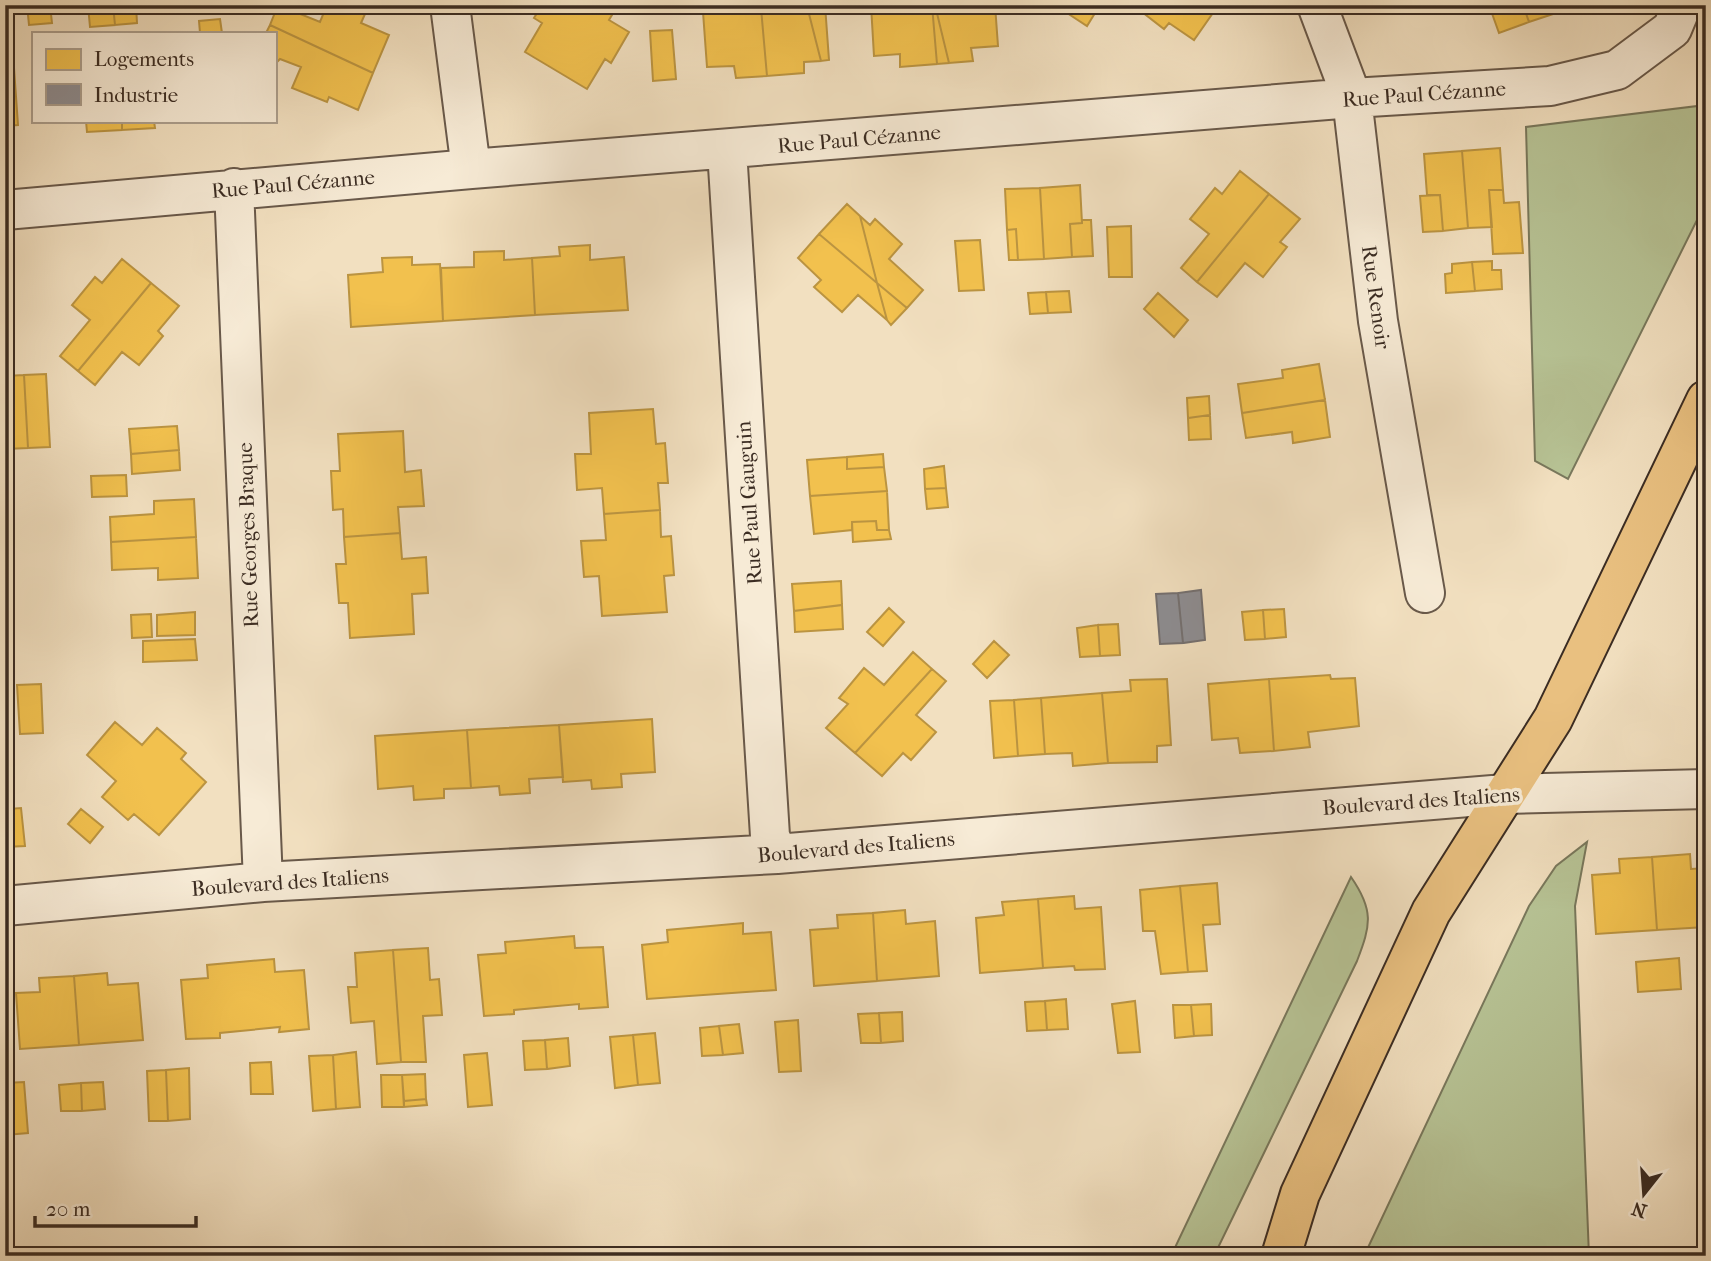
<svg xmlns="http://www.w3.org/2000/svg" width="1711" height="1261" font-family="'IM FELL French Canon',serif">
<rect width="100%" height="100%" fill="#f2e0c0"/>
<filter id="stains"><feTurbulence type="fractalNoise" baseFrequency=".00286" numOctaves="4"/><feColorMatrix values="0 0 0 0 .2 0 0 0 0 .09 0 0 0 0 .02 0 0 0 .5 -.17"/></filter>
<radialGradient id="worn" r=".72"><stop offset=".6" stop-color="#630" stop-opacity="0"/><stop offset="1" stop-color="#630" stop-opacity=".3"/></radialGradient>
<path fill="#b7c395" stroke="#79785c" stroke-width="2" d="M1706,105v97l-138,277 -33,-18 -9,-334z
M1587,842l-12,64 14,350h-225l165,-350 27,-40z
M1351,877c23,33 20,48 6,84l-143,295h-43z"/>
<path fill="#f2c14e" stroke="#bb9441" stroke-width="2" d="M27,5h23l2,18 -23,2z
M88,5h25l2,20 -25,2z
M113,5h23l1,18 -22,2z
M278,5l42,17 7,-17h16l22,9 -4,9 28,12 -16,38 -103,-48z
M542,5h76l-9,15 20,12 -18,31 -6,-4 -18,30 -62,-37 17,-29 -8,-5z
M825,5l4,55 -8,1 -14,-55z
M871,5h61l5,59 -37,3v-13l-26,2z
M932,5h3l14,58 -12,1z
M935,5h60l3,41 -27,2 2,13 -24,2z
M1063,5h37l-13,21 -26,-17z
M1133,5h75l7,5 -21,30 -25,-17 -5,6z
M1489,5h34l6,17 -30,11z
M1523,5h37l2,6 -33,11z
M807,6l14,55 -17,1v11l-37,3 -6,-68z
M761,8l6,68 -31,2 -2,-12 -27,1 -4,-55z
M220,19l2,14h-22l-1,-12z
M270,25l103,48 -15,37 -29,-13 -2,5 -35,-14 9,-21 -21,-8 -5,5v-31h-9z
M672,30l4,49 -23,2 -3,-50z
M5,68h9l4,57 -13,1z
M86,121h36v9l-35,2z
M122,121h32l1,7 -33,2z
M1500,148l3,42h-14l3,37 -24,1 -6,-77z
M1462,151l6,77 -25,3 -3,-36h-13l-3,-41z
M1240,171l29,23 -72,88 -16,-14 28,-34 -19,-15 25,-31 7,6z
M1080,185l2,38 -12,1 2,33 -28,2 -4,-71z
M1040,188l4,71 -26,1 -2,-31 -9,1 -2,-41z
M1489,190h14l1,13 15,-1 4,51 -30,1z
M1269,194l31,25 -20,23 7,5 -24,30 -18,-14 -28,34 -20,-15z
M1440,195l3,36 -20,1 -3,-36z
M847,204l13,12 17,67 -58,-49z
M860,216l10,9 5,-6 27,25 -13,15 34,31 -16,18 -30,-25z
M1082,220h9l2,36 -21,1 -2,-33 12,-1z
M1131,226l1,51h-23l-2,-50z
M1016,229l2,31h-9l-2,-30z
M819,234l58,49 10,37 -29,-25 -16,17 -28,-25 7,-7 -23,-22z
M980,240l4,50 -25,1 -4,-50z
M590,245v15l34,-3 4,53 -93,5 -3,-57 28,-2 -1,-9z
M504,251v9l28,-2 3,57 -92,6 -2,-53 33,-1v-15z
M412,257v8l28,-1 3,57 -92,6 -3,-52 35,-3 -1,-14z
M122,259l29,24 -73,88 -18,-15 30,-36 -18,-15 23,-28 7,6z
M1492,261v9h9l1,19 -27,2 -3,-29z
M1472,262l3,29 -29,2 -1,-19 7,-1v-9z
M151,283l28,23 -21,25 5,5 -24,29 -17,-13 -27,33 -17,-14z
M877,283l30,25 -16,17 -4,-5z
M1069,291l2,21 -23,1 -2,-21z
M1046,292l2,21 -18,1 -2,-21z
M1158,293l30,27 -14,17 -30,-28z
M1319,364l6,36 -83,13 -4,-29 45,-6 -1,-8z
M46,374l4,73 -22,1 -4,-73z
M24,375l4,73 -22,1 -1,-73z
M1209,396l1,19 -22,3 -1,-20z
M1325,400l5,37 -37,6 -1,-11 -46,6 -4,-25z
M653,409l3,35 9,-1 3,40h-10l2,27 -56,4 -2,-26 -25,2 -2,-36h16l-2,-41z
M1210,415l1,24 -22,1 -1,-22z
M177,426l2,24 -48,4 -2,-25z
M403,431l2,41 16,-2 3,36 -26,1 2,26 -56,4 -1,-28 -10,1 -2,-39h9l-2,-37z
M179,450l1,20 -48,4 -1,-20z
M883,454l1,13 -37,2v-12z
M847,457v12l37,-2 3,24 -77,5 -3,-36z
M944,466l2,22 -21,1 -1,-20z
M126,475l1,21 -35,1 -1,-21z
M946,488l2,19 -21,2 -2,-20z
M887,491l2,39h-12l-1,-9 -24,1v8l-38,4 -4,-38z
M194,499l2,38 -85,5 -1,-25 44,-3v-13z
M660,510l1,27 10,-1 3,39 -10,1 3,36 -65,4 -3,-40 -15,1 -3,-36 25,-1 -2,-26z
M876,521l1,9h12l2,9 -38,3 -1,-20z
M400,533l2,26 24,-2 2,36 -16,1 2,40 -64,4 -2,-35h-9l-3,-39h10l-2,-27z
M196,537l2,41 -40,2v-12l-46,2 -1,-28z
M841,581l1,24 -48,6 -2,-27z
M842,605l1,24 -48,3 -1,-21z
M889,608l15,14 -21,24 -16,-14z
M1284,609l2,28 -21,2 -2,-29z
M1263,610l2,29 -20,1 -3,-28z
M195,612v23l-38,1v-21z
M151,614l1,23 -20,1 -1,-23z
M1118,624l2,31 -20,1 -2,-31z
M1098,625l2,31 -20,1 -3,-29z
M195,639l2,21 -54,2v-21z
M994,641l15,14 -22,23 -14,-14z
M913,652l19,17 -77,84 -29,-25 22,-24 -9,-6 25,-30 20,17z
M932,669l14,12 -30,34 20,17 -25,28 -8,-7 -21,23 -27,-23z
M1330,675l1,4 24,-1 4,48 -51,6 2,15 -36,4 -5,-72z
M1167,679l4,66 -14,1v16l-49,1 -6,-70 29,-2 -1,-11z
M1269,679l5,72 -34,2 -2,-15 -26,2 -4,-56z
M41,684l2,49 -23,1 -3,-49z
M1102,693l6,70 -35,3 -1,-13 -27,1 -4,-56z
M1041,698l4,56 -27,2 -4,-56z
M1014,700l4,56 -24,2 -4,-57z
M652,719l3,53 -34,2 1,13 -30,2 -1,-9 -28,2 -4,-57z
M115,722l27,23 15,-17 29,25 -5,6 25,23 -47,53 -25,-21 -6,6 -26,-23 14,-16 -29,-26z
M559,725l4,52 -34,2 1,14 -30,2 -1,-9 -28,2 -4,-58z
M467,730l4,58 -27,1v9l-30,2 -1,-14 -35,3 -3,-53z
M5,768l4,41 12,-1 4,38 -20,1z
M81,809l22,18 -13,16 -22,-19z
M1690,854l1,15 15,-1v59l-49,3 -5,-73z
M1652,857l5,73 -61,4 -4,-59 28,-2 -1,-14z
M1217,883l3,41 -17,1 4,46 -19,1 -8,-86z
M1180,886l8,86 -27,2 -6,-43h-12l-3,-41z
M1074,896l1,13 26,-2 4,62 -30,1 -1,-4 -31,2 -5,-69z
M1038,899l5,69 -63,5 -4,-55 28,-3 -2,-13z
M905,910l1,14 29,-3 4,55 -62,5 -4,-68z
M873,913l4,68 -63,5 -4,-56 28,-2 -1,-13z
M743,923v11l28,-2 5,58 -129,9 -5,-54 26,-3 -1,-12z
M574,936l1,12 28,-1 5,60 -29,2v-5l-65,6v4l-30,2 -6,-61 28,-2 -1,-11z
M428,948l2,32 9,-1 3,36 -19,1 3,46h-25l-8,-112z
M393,950l8,112 -24,2 -3,-43 -23,2 -3,-36h9l-2,-34z
M1679,958l2,31 -43,3 -2,-30z
M274,959l1,13 29,-2 5,59 -30,3 1,-5 -60,6v5l-34,1 -5,-59 27,-2 -1,-13z
M107,973l1,12 30,-2 5,57 -64,5 -5,-69z
M74,976l5,69 -59,4 -4,-56 24,-1 -1,-14z
M1066,999l2,30 -21,1 -2,-29z
M1045,1001l2,29 -20,1 -2,-29z
M1135,1001l5,51 -22,1 -6,-49z
M1211,1004l1,31 -18,1 -3,-31z
M1173,1005h18l3,31 -19,2z
M902,1012l1,29 -22,2 -2,-30z
M879,1013l2,30h-20l-3,-29z
M798,1020l3,51 -22,1 -4,-50z
M739,1024l4,29 -20,2 -4,-29z
M719,1026l4,29 -21,1 -2,-28z
M655,1033l5,50 -22,2 -5,-50z
M633,1035l5,50 -23,3 -5,-51z
M568,1038l2,28 -23,3 -2,-29z
M545,1040l2,29 -22,1 -2,-29z
M356,1052l4,55 -24,2 -3,-54z
M487,1053l5,52 -24,2 -4,-52z
M333,1055l3,54 -23,2 -4,-55z
M271,1062l2,32h-22l-1,-31z
M189,1068l1,51 -22,2 -2,-51z
M166,1070l2,51h-19l-2,-50z
M425,1074l1,25 -22,2 -2,-26z
M381,1075h21l2,32h-22z
M24,1082l4,51 -22,2 -1,-52z
M103,1082l2,27 -23,2 -1,-28z
M81,1083l1,28h-21l-2,-26z
M426,1099l1,6 -23,2v-6z"/>
<path fill="#8d8d92" stroke="#747070" stroke-width="2" d="M1201,590l4,50 -22,3 -5,-50z
M1178,593l5,50 -23,1 -4,-50z"/>
<g fill="none" stroke-linecap="round" stroke-linejoin="round">
<g stroke="#69594a" stroke-width="42">
<path id="minor" d="M450,5l21,164
M1317,5l35,93 26,223 47,272
M727,150l43,686 7,18
M234,188l29,694
M5,210l466,-41 881,-71 198,-12 67,-16 55,-41 10,-24
M5,906l258,-24 514,-28 728,-60 201,-5"/>
</g>
<g stroke="#3b2c22" stroke-width="42">
<path id="major" d="M1281,1256l19,-62 131,-282 122,-193 153,-319"/>
</g>
<use href="#minor" stroke="#f7ebd6" stroke-width="38"/>
<use href="#major" stroke="#e9c080" stroke-width="38"/>
</g>
<g text-anchor="middle" dominant-baseline="central" stroke-width="7" stroke-linejoin="round" paint-order="stroke">
<g font-size="21" fill="#3b2c22" stroke="#f7ebd6">
<text transform="translate(1424 94) rotate(-4)">Rue Paul Cézanne</text>
<text transform="translate(859 139) rotate(-5)">Rue Paul Cézanne</text>
<text transform="translate(293 184) rotate(-5)">Rue Paul Cézanne</text>
<text transform="translate(1376 297) rotate(82)">Rue Renoir</text>
<text transform="translate(749 503) rotate(-94)">Rue Paul Gauguin</text>
<text transform="translate(248 535) rotate(-92)">Rue Georges Braque</text>
<text transform="translate(1421 801) rotate(-4)">Boulevard des Italiens</text>
<text transform="translate(856 847) rotate(-5)">Boulevard des Italiens</text>
<text transform="translate(290 882) rotate(-4)">Boulevard des Italiens</text>
</g>
</g>
<rect width="1711" height="1261" fill="none" stroke="#f2e0c0" stroke-width="28"/>
<rect x="7" y="7" width="1697" height="1247" fill="none" stroke="#3b2c22" stroke-width="3.5"/>
<rect x="14" y="14" width="1683" height="1233" fill="none" stroke="#3b2c22" stroke-width="2"/>
<rect x="32" y="32" width="245" height="91" fill="#f7ebd6" stroke="#ac9f8e" stroke-width="2"/>
<rect x="46" y="49" width="35" height="21" fill="#f2c14e" stroke="#ac9f8e" stroke-width="2"/>
<text x="94" y="66" font-size="21" fill="#3b2c22">Logements</text>
<rect x="46" y="84" width="35" height="21" fill="#8d8d92" stroke="#ac9f8e" stroke-width="2"/>
<text x="94" y="102" font-size="21" fill="#3b2c22">Industrie</text>
<g transform="translate(1644 1194) rotate(197)" stroke="#f7ebd6" stroke-width="5" paint-order="stroke">
<path d="M0-5L12 26L0 18L-12 26Z" fill="#3b2c22"/>
<text y="-10" font-size="19" font-weight="bold" text-anchor="middle" fill="#3b2c22">N</text>
</g>
<path d="M35 1216v10h161v-10" fill="none" stroke="#3b2c22" stroke-width="3.5"/>
<text x="46" y="1216" font-size="21" fill="#3b2c22" stroke="#f7ebd6" stroke-width="5" paint-order="stroke">20 m</text>
<rect width="100%" height="100%" filter="url(#stains)"/>
<rect width="100%" height="100%" fill="url(#worn)"/>
</svg>
